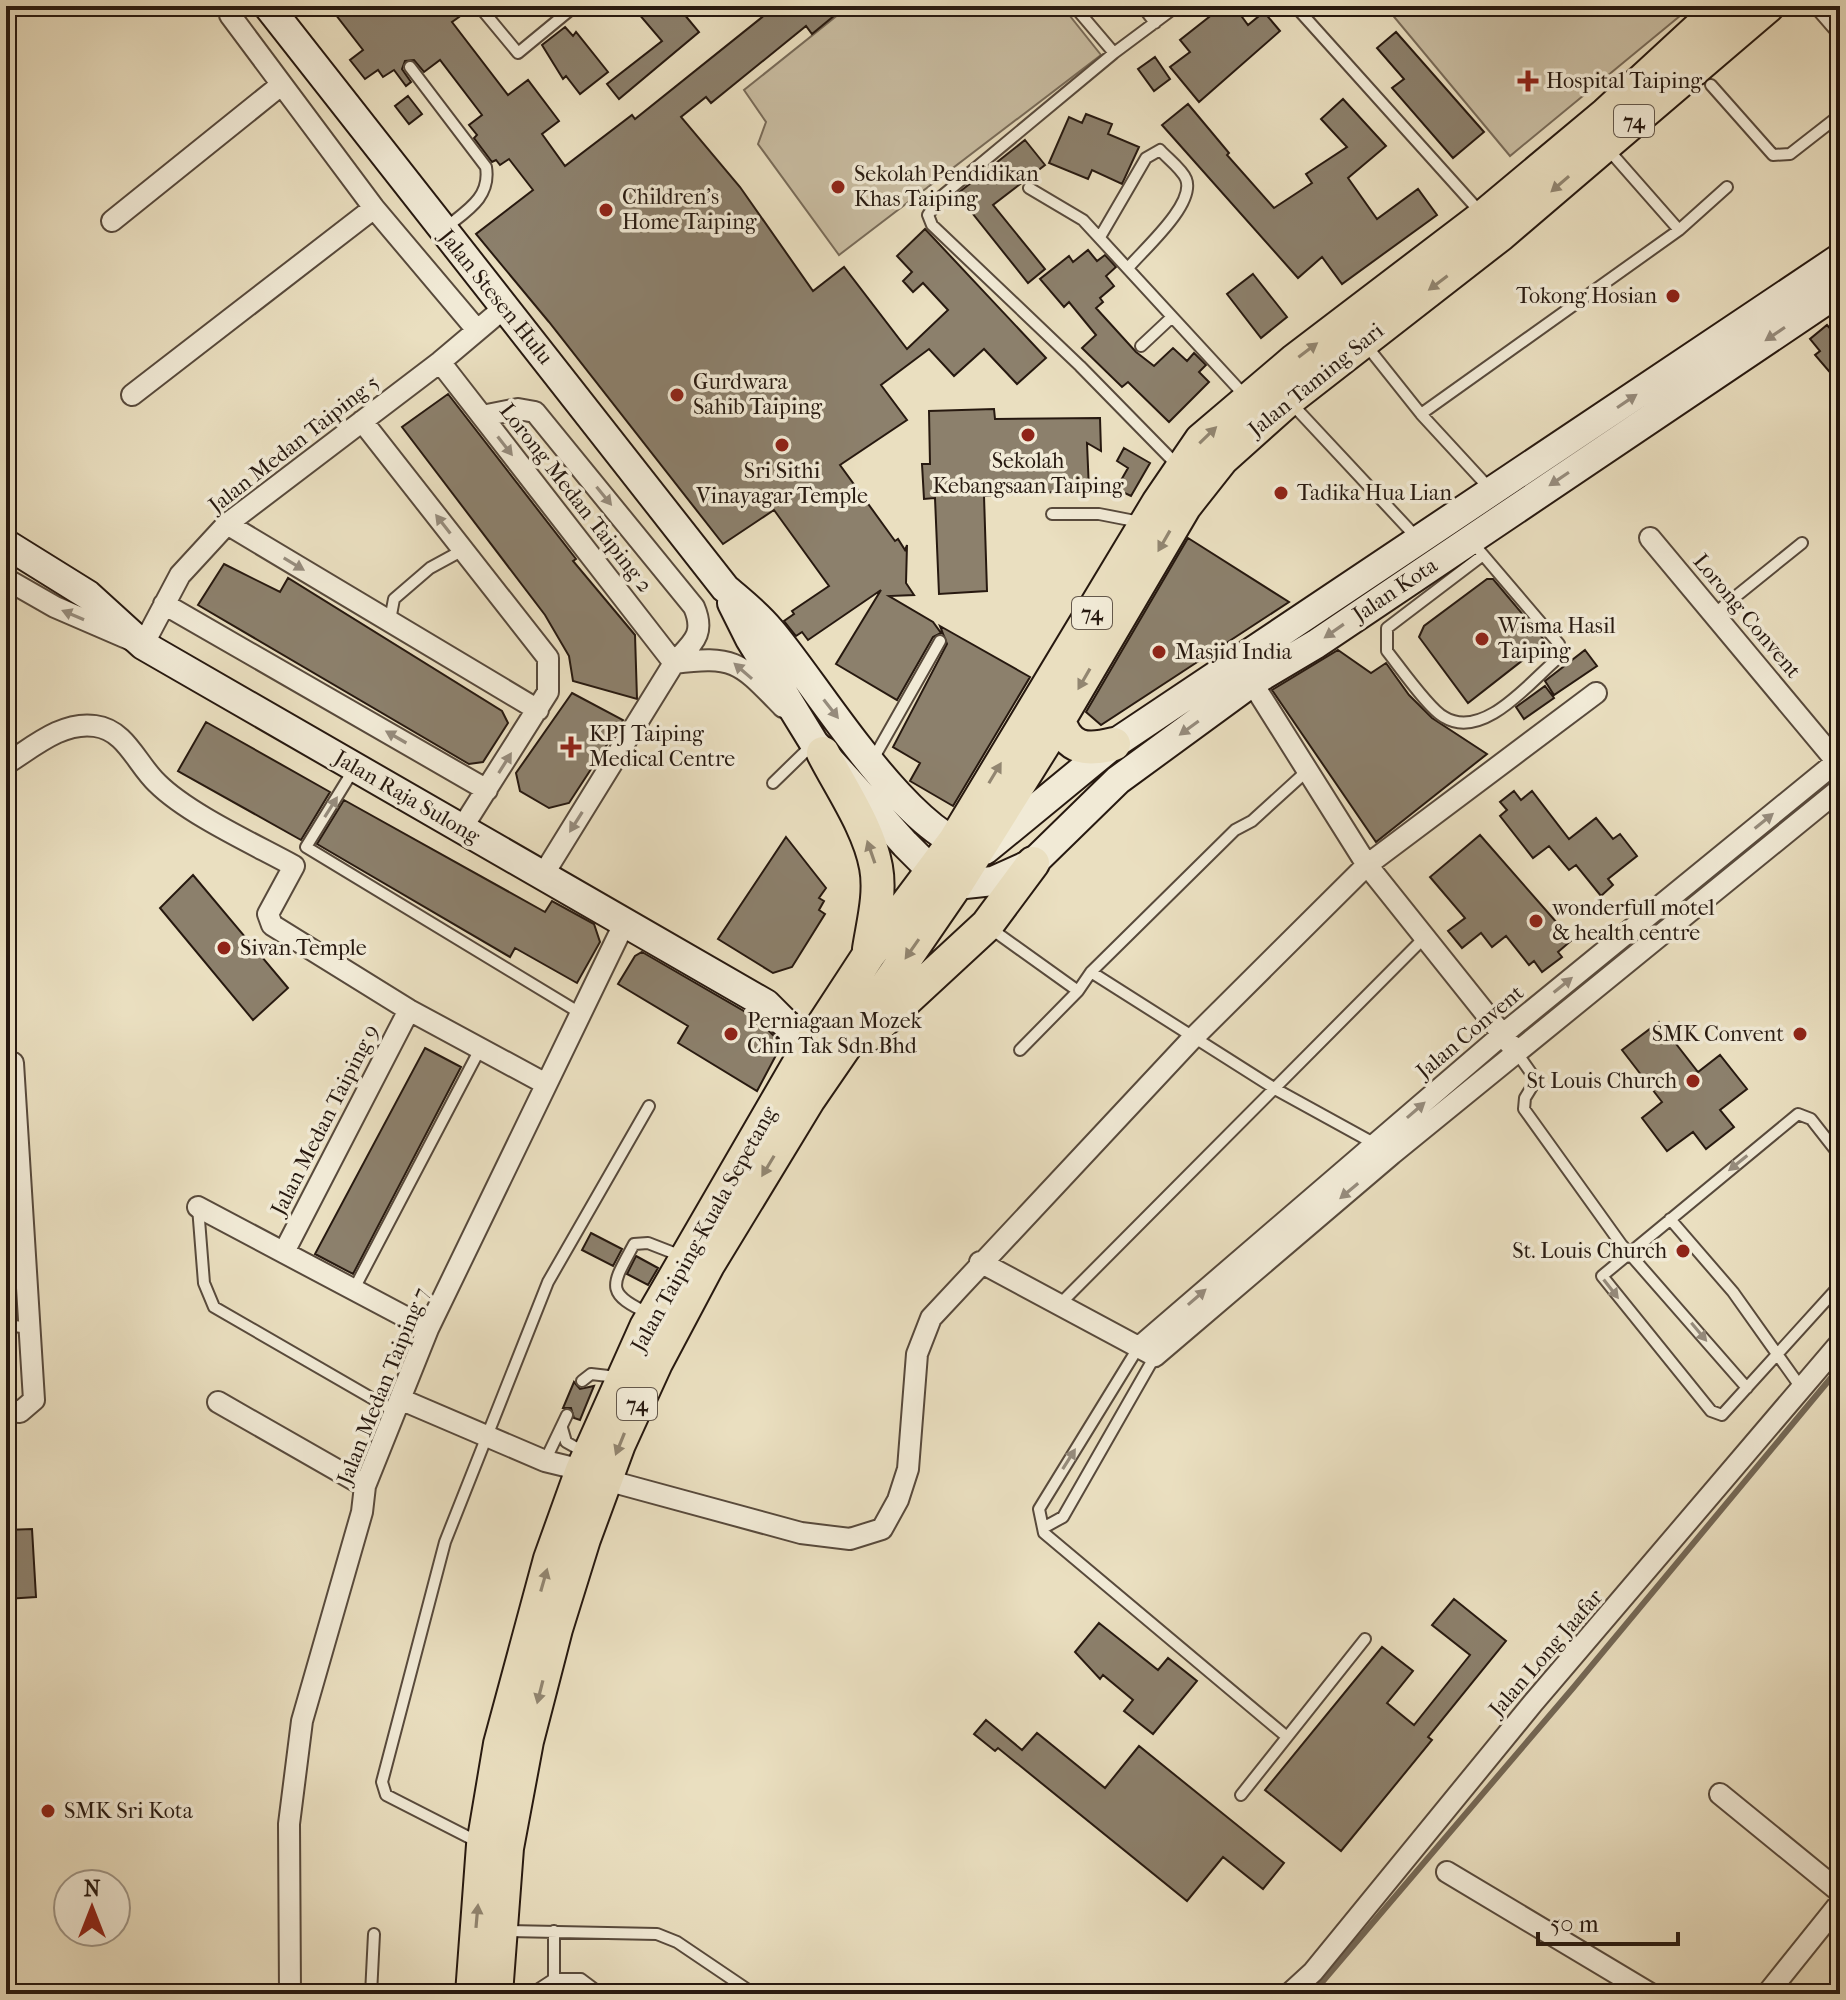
<svg xmlns="http://www.w3.org/2000/svg" width="1846" height="2000" font-family="'IM FELL French Canon',serif">
<rect width="100%" height="100%" fill="#eadfc0"/>
<filter id="stains"><feTurbulence type="fractalNoise" baseFrequency=".0025" numOctaves="4"/><feColorMatrix values="0 0 0 0 .2 0 0 0 0 .09 0 0 0 0 .02 0 0 0 .5 -.17"/></filter>
<radialGradient id="worn" r=".72"><stop offset=".6" stop-color="#630" stop-opacity="0"/><stop offset="1" stop-color="#630" stop-opacity=".3"/></radialGradient>
<path fill="#c9bda2" stroke="#786b59" stroke-width="2" d="M849,6h213l39,49 -262,200 -81,-111 8,-22 -22,-32z
M1385,6h307l-182,150z"/>
<g fill="none" stroke-linecap="round" stroke-linejoin="round">
<path stroke="#746856" stroke-width="6" d="M1312,1994l261,-306 267,-321"/>
</g>
<path fill="#8c806c" stroke="#271910" stroke-width="2" d="M329,6h122l8,11 -7,5 56,73 20,-15 31,41 -17,13 23,32 67,-51 3,4 141,-113h52l7,9 -23,19 -6,-8 -95,77 -5,-6 -25,20 59,70 73,104 31,-24 63,82 41,-39 -25,-27 -10,9 -10,-11 9,-9 -15,-16 28,-27 121,129 -29,26 -33,-35 -30,27 -25,-27 -48,36 26,35 -67,45 55,76 3,-2 7,11 2,-5 -1,38 8,12 -25,1 44,26 8,11 -8,4 -36,63 -61,-36 45,-74 -73,50 -6,-8 -6,4 -12,-15 10,-7 -2,-3 37,-25 -55,-76 -51,34 -174,-222 -73,-88 57,-44 -24,-31 -9,6 -4,-5 -4,2 -18,-24 3,-3 -8,-10 13,-10 -42,-55 -16,12 -10,-12 -9,1 -3,8 9,13 -5,4 -12,-16 -11,7 -5,-7 -13,9 -15,-19 13,-10z
M632,6h61l-9,8 15,18 -80,67 -12,-15 55,-43z
M1223,6h11l14,19 16,-13 16,19 -81,71 -29,-35 20,-15 -10,-12z
M565,27l8,9 3,-4 32,40 -28,22 -14,-18 -3,3 -21,-34z
M1396,32l88,100 -31,26 -61,-70 12,-9 -27,-31z
M1155,57l15,22 -16,12 -16,-22z
M408,96l14,18 -13,10 -14,-18z
M1343,99l43,47 -38,32 29,41 41,-30 19,26 -95,69 -20,-27 -24,21 -136,-153 26,-21 41,49 -2,2 47,53 38,-25 -6,-9 41,-27 -26,-28z
M1086,114l26,10 -4,10 31,13 -17,37 -30,-14 -4,9 -39,-16 20,-46 13,6z
M1025,140l20,25 -52,40 52,64 -17,14 -71,-89z
M1088,250l9,11 8,-6 11,12 -10,9 8,10 -14,12 3,4 -7,6 40,44 18,14 19,-18 14,13 7,-8 12,12 -7,7 10,10 -40,40 -41,-40 -6,5 -40,-39 14,-13 -27,-33 -5,5 -24,-28 29,-23 4,6z
M1253,274l34,43 -26,21 -34,-44z
M1827,325l13,15v44l-25,-29 5,-4 -10,-12z
M448,394l128,165 -3,2 62,74 2,64 -64,-18 -4,-25 -24,-41 -143,-188z
M994,409l1,10 105,-1 1,33 -14,-8 2,47 -105,6 3,95 -48,3 -4,-96 -11,1 -2,-35h8l-1,-53z
M1124,448l26,15 -19,33 -15,-7 12,-21 -11,-7z
M1188,538l101,64 -188,123 -15,-13z
M224,564l56,28 8,-14 214,133 6,12 -25,39 -14,2 -271,-159z
M1487,579h6l53,63 -78,61 -49,-66 5,-11z
M940,626l90,51 -77,129 -43,-25 10,-18 -27,-16 54,-103z
M1338,650l33,23 15,-10 23,32 23,23 55,36 -111,88 -104,-152z
M1585,650l12,16 -43,29 -9,-14z
M1545,686l9,12 -30,21 -8,-12z
M572,693l51,27 -54,83 -20,5 -29,-17 -4,-18z
M206,722l124,70 -29,48 -123,-69z
M1514,791l7,9 11,-9 37,48 27,-21 17,21 7,-5 17,22 -29,23 5,6 -12,11 -25,-31 -7,5 -20,-24 -16,12 -33,-42 7,-6 -7,-8z
M344,800l201,112 7,-11 42,23 6,18 -23,41 -62,-35 -5,9 -193,-113z
M1480,835l92,105 -14,12 4,5 -20,15 -8,-11 -5,4 -23,-29 -14,11 -11,-14 -19,15 -14,-17 17,-13 -35,-41z
M786,837l40,51 -7,10 5,3 -5,9 6,4 -33,53 -19,6 -55,-34z
M193,875l95,113 -35,32 -93,-112z
M642,952l114,66 26,26 -25,47 -79,-48 10,-17 -70,-42 17,-28z
M1659,1022l39,50 22,-17 27,34 -27,21 14,17 -28,22 -13,-17 -26,19 -25,-33 20,-16 -40,-52z
M425,1048l36,19 -108,207 -38,-20z
M591,1233l31,16 -9,17 -31,-16z
M636,1256l22,12 -10,17 -21,-11z
M574,1382l6,7 14,-3 -14,34 -6,-2 -3,-10h-8z
M32,1529l4,68 -30,2v-69z
M1454,1599l52,42 -78,96 4,3 -91,111 -76,-61 117,-143 31,24 -26,32 27,22 56,-70 -38,-30z
M1099,1623l59,47 10,-12 29,23 -44,53 -29,-23 9,-11 -30,-25 -3,4 -25,-27z
M986,1720l36,30 15,-17 68,55 34,-42 145,117 -21,26 -40,-32 -36,44 -189,-153 -3,3 -21,-17z"/>
<g fill="none" stroke-linecap="round" stroke-linejoin="round">
<g stroke="#584a3c" stroke-width="14">
<path id="lane" d="M479,6l39,47 57,-47
M1074,6l40,47 63,-47
M1142,6l13,17
M1295,6l186,207
M1814,6l26,30
M1114,53l-172,143 -14,19 4,10 148,141 97,99
M410,67l76,100c5,31 -20,44 -42,62
M1711,85l62,70 17,-1 50,-39
M1606,147l73,83
M1029,188l54,32 163,177
M1100,237l46,-79 14,-8c7,8 22,19 26,29 10,25 -43,71 -58,89
M1366,345l55,69 70,76
M1141,346l31,-29
M1292,404l126,135
M1421,414l258,-184 48,-43
M1052,514h47l41,8
M1472,542l87,102 -2,15c-27,23 -74,82 -113,58 -15,-8 -45,-51 -57,-66v-23l96,-73
M1714,614l88,-71
M390,620l4,-21 36,-31 33,-18
M872,761l68,-120
M354,769l-48,78 274,166
M773,783l39,-38
M990,928l88,63
M1091,972l186,118 100,55
M1020,1050l58,-59 13,-19 144,-142 17,-9 56,-51
M1517,1053l19,27 -11,18 -1,11 97,135 126,144
M1840,1156l-29,-37 -13,-5 -196,162 109,135 11,4 118,-130
M198,1207l6,76 10,24 180,104
M1670,1219l63,73 69,97
M354,1289l126,-240
M1059,1305l366,-368
M650,1314c-47,-21 -38,-29 -16,-70l14,-1 36,14
M6,1325l24,3
M1138,1348l-99,161 5,24 243,204
M582,1381l9,-7 26,3
M562,1428l4,14 18,10
M545,1461l22,-46
M1043,1528l20,-11 92,-161
M1241,1795l124,-156
M480,1843l-94,-48 -4,-13 63,-240 103,-260 101,-176
M506,1931l151,3 20,8 77,52
M554,1931v48h27l20,15
M371,1994l3,-60
M531,1994l23,-15"/>
</g>
<g stroke="#584a3c" stroke-width="24">
<path id="street" d="M230,15l144,193 103,122
M112,221l169,-136
M440,362l234,301c18,-20 32,-28 20,-56l-159,-195 -17,-3 -36,7
M132,395l242,-187
M362,421l186,237v34l-86,136
M227,524l311,186
M1650,538l187,224
M6,579l49,28 88,38 37,-70 47,-51 213,-162 64,-54
M164,604l323,186
M1246,673l121,192 143,179
M6,764c26,-16 56,-43 89,-38 31,4 41,37 62,57 31,31 97,61 137,83l-26,48 4,11 137,85 137,74
M543,875l131,-212c62,-8 66,0 109,44
M6,1062l7,1 21,337 -14,12 -14,-1
M198,1207l230,122
M284,1252l125,-242
M980,1262l175,94 237,-202 448,-365
M1138,1348l364,-313 338,-276
M400,1399l145,62 37,9
M218,1402l147,84
M606,1480l195,53 49,6 32,-10 16,-29 10,-31 9,-115 14,-36 259,-277 177,-176 229,-172
M1720,1794l120,98
M1447,1872l204,122
M290,1994l-1,-170 13,-103 60,-209 3,-26 63,-157 197,-407
M1289,1994l24,-22 220,-269 307,-360
M1767,1994l73,-91"/>
</g>
<g stroke="#271910" stroke-width="32">
<path id="secondary" d="M268,6l457,582c15,13 32,26 45,42 45,51 145,222 215,220l129,-106 726,-486
M6,544l82,51 55,50 623,359 30,30 10,17
M732,603l18,36 64,104 91,101 27,27 24,14 37,-4 40,-18 85,-83 134,-98 64,-38 524,-353"/>
</g>
<g stroke="#271910" stroke-width="36">
<path id="primary" d="M1059,720c9,30 28,31 55,24
M823,753c18,35 46,75 53,114 5,27 -3,56 -7,82
M867,1036l120,-111 46,-62
M472,1994l11,-149 17,-101 50,-185 32,-89 64,-143 160,-276 62,-95 87,-116 203,-337 43,-63 94,-80 189,-144 122,-102 117,-108
M496,1994l11,-146 20,-107 29,-112 28,-90 35,-95 37,-81 52,-98 101,-166 147,-214 103,-165 126,-214 37,-47 66,-59 212,-165 268,-229"/>
</g>
<use href="#lane" stroke="#f1ead6" stroke-width="10"/>
<use href="#street" stroke="#f1ead6" stroke-width="20"/>
<use href="#secondary" stroke="#f1ead6" stroke-width="28"/>
<use href="#primary" stroke="#eadfc0" stroke-width="32"/>
</g>
<defs><path id="oneway-solid" d="M-6-.8H1V-3.2L6.5 0L1 3.2V.8H-6Z" transform="scale(2)"/></defs>
<g fill="#928671">
<use href="#oneway-solid" transform="translate(1560 184) rotate(139)"/>
<use href="#oneway-solid" transform="translate(1438 283) rotate(143)"/>
<use href="#oneway-solid" transform="translate(1308 350) rotate(-37)"/>
<use href="#oneway-solid" transform="translate(1208 435) rotate(-44)"/>
<use href="#oneway-solid" transform="translate(1164 541) rotate(120)"/>
<use href="#oneway-solid" transform="translate(1084 679) rotate(120)"/>
<use href="#oneway-solid" transform="translate(995 773) rotate(-59)"/>
<use href="#oneway-solid" transform="translate(871 852) rotate(-109)"/>
<use href="#oneway-solid" transform="translate(912 949) rotate(125)"/>
<use href="#oneway-solid" transform="translate(768 1166) rotate(121)"/>
<use href="#oneway-solid" transform="translate(620 1444) rotate(112)"/>
<use href="#oneway-solid" transform="translate(544 1580) rotate(-74)"/>
<use href="#oneway-solid" transform="translate(540 1692) rotate(104)"/>
<use href="#oneway-solid" transform="translate(477 1916) rotate(-85)"/>
</g>
<g fill="#968c7d">
<use href="#oneway-solid" transform="translate(1775 334) rotate(146)"/>
<use href="#oneway-solid" transform="translate(1627 401) rotate(-34)"/>
<use href="#oneway-solid" transform="translate(505 446) rotate(52)"/>
<use href="#oneway-solid" transform="translate(1559 479) rotate(146)"/>
<use href="#oneway-solid" transform="translate(604 496) rotate(51)"/>
<use href="#oneway-solid" transform="translate(443 524) rotate(-128)"/>
<use href="#oneway-solid" transform="translate(294 564) rotate(31)"/>
<use href="#oneway-solid" transform="translate(73 615) rotate(-157)"/>
<use href="#oneway-solid" transform="translate(1334 631) rotate(145)"/>
<use href="#oneway-solid" transform="translate(743 671) rotate(-139)"/>
<use href="#oneway-solid" transform="translate(831 709) rotate(52)"/>
<use href="#oneway-solid" transform="translate(1189 728) rotate(144)"/>
<use href="#oneway-solid" transform="translate(396 737) rotate(-150)"/>
<use href="#oneway-solid" transform="translate(505 763) rotate(-58)"/>
<use href="#oneway-solid" transform="translate(331 807) rotate(-58)"/>
<use href="#oneway-solid" transform="translate(1764 821) rotate(-39)"/>
<use href="#oneway-solid" transform="translate(576 822) rotate(122)"/>
<use href="#oneway-solid" transform="translate(1563 985) rotate(-39)"/>
<use href="#oneway-solid" transform="translate(1416 1110) rotate(-41)"/>
<use href="#oneway-solid" transform="translate(1738 1163) rotate(141)"/>
<use href="#oneway-solid" transform="translate(1349 1191) rotate(140)"/>
<use href="#oneway-solid" transform="translate(1611 1289) rotate(52)"/>
<use href="#oneway-solid" transform="translate(1197 1297) rotate(-41)"/>
<use href="#oneway-solid" transform="translate(1699 1332) rotate(50)"/>
<use href="#oneway-solid" transform="translate(1069 1459) rotate(-58)"/>
</g>
<g fill="#8f2418" stroke="#f1ead6" stroke-width="3">
<path d="M1524 69h8v8h8v8h-8v8h-8v-8h-8v-8h8z"/>
<circle cx="838" cy="187" r="8"/>
<circle cx="606" cy="210" r="8"/>
<circle cx="1673" cy="296" r="8"/>
<circle cx="677" cy="395" r="8"/>
<circle cx="1028" cy="435" r="8"/>
<circle cx="782" cy="445" r="8"/>
<circle cx="1281" cy="493" r="8"/>
<circle cx="1482" cy="639" r="8"/>
<circle cx="1159" cy="652" r="8"/>
<path d="M567 735h8v8h8v8h-8v8h-8v-8h-8v-8h8z"/>
<circle cx="1536" cy="921" r="8"/>
<circle cx="224" cy="948" r="8"/>
<circle cx="731" cy="1034" r="8"/>
<circle cx="1800" cy="1034" r="8"/>
<circle cx="1693" cy="1081" r="8"/>
<circle cx="1683" cy="1251" r="8"/>
<circle cx="48" cy="1811" r="8"/>
</g>
<g text-anchor="middle" dominant-baseline="central" stroke-width="7" stroke-linejoin="round" paint-order="stroke">
<g fill="#f1ead6" stroke="#64584b" stroke-width="2">
<rect x="1614" y="105" width="40" height="32" rx="6"/>
<rect x="1072" y="597" width="40" height="32" rx="6"/>
<rect x="617" y="1388" width="40" height="32" rx="6"/>
</g>
<g font-size="20" font-weight="bold" fill="#271910">
<text x="1634" y="121">74</text>
<text x="1092" y="613">74</text>
<text x="637" y="1404">74</text>
</g>
<g font-size="22" fill="#271910" stroke="#f1ead6" text-anchor="start">
<text x="1546" y="81">Hospital Taiping</text>
<text x="854" y="174">Sekolah Pendidikan<tspan x="854" dy="25">Khas Taiping</tspan></text>
<text x="622" y="197">Children's<tspan x="622" dy="25">Home Taiping</tspan></text>
<text x="1657" y="296" text-anchor="end">Tokong Hosian</text>
<text x="693" y="382">Gurdwara<tspan x="693" dy="25">Sahib Taiping</tspan></text>
<text x="1028" y="461" text-anchor="middle">Sekolah<tspan x="1028" dy="25">Kebangsaan Taiping</tspan></text>
<text x="782" y="471" text-anchor="middle">Sri Sithi<tspan x="782" dy="25">Vinayagar Temple</tspan></text>
<text x="1297" y="493">Tadika Hua Lian</text>
<text x="1498" y="626">Wisma Hasil<tspan x="1498" dy="25">Taiping</tspan></text>
<text x="1175" y="652">Masjid India</text>
<text x="589" y="734">KPJ Taiping<tspan x="589" dy="25">Medical Centre</tspan></text>
<text x="1552" y="908">wonderfull motel<tspan x="1552" dy="25">&amp; health centre</tspan></text>
<text x="240" y="948">Sivan Temple</text>
<text x="747" y="1021">Perniagaan Mozek<tspan x="747" dy="25">Chin Tak Sdn Bhd</tspan></text>
<text x="1784" y="1034" text-anchor="end">SMK Convent</text>
<text x="1677" y="1081" text-anchor="end">St Louis Church</text>
<text x="1667" y="1251" text-anchor="end">St. Louis Church</text>
<text x="64" y="1811">SMK Sri Kota</text>
</g>
<g font-size="22" fill="#271910" stroke="#f1ead6">
<text transform="translate(496 297) rotate(51)">Jalan Stesen Hulu</text>
<text transform="translate(1316 380) rotate(-39)">Jalan Taming Sari</text>
<text transform="translate(294 444) rotate(-38)">Jalan Medan Taiping 5</text>
<text transform="translate(576 498) rotate(52)">Lorong Medan Taiping 2</text>
<text transform="translate(1395 590) rotate(-34)">Jalan Kota</text>
<text transform="translate(1747 616) rotate(50)">Lorong Convent</text>
<text transform="translate(407 797) rotate(30)">Jalan Raja Sulong</text>
<text transform="translate(1470 1032) rotate(-40)">Jalan Convent</text>
<text transform="translate(325 1120) rotate(-63)">Jalan Medan Taiping 9</text>
<text transform="translate(704 1229) rotate(-61)">Jalan Taiping-Kuala Sepetang</text>
<text transform="translate(383 1386) rotate(-68)">Jalan Medan Taiping 7</text>
<text transform="translate(1546 1653) rotate(-49)">Jalan Long Jaafar</text>
</g>
</g>
<rect width="1846" height="2000" fill="none" stroke="#eadfc0" stroke-width="32"/>
<rect x="8" y="8" width="1830" height="1984" fill="none" stroke="#271910" stroke-width="4"/>
<rect x="16" y="16" width="1814" height="1968" fill="none" stroke="#271910" stroke-width="2"/>
<g transform="translate(92 1908)"><circle r="38" fill="#f1ead6" stroke="#a09687" stroke-width="2"/>
<path d="M0-6L14 30L0 20L-14 30Z" fill="#8f2418"/>
<text y="-12" font-size="22" font-weight="bold" text-anchor="middle" fill="#271910">N</text>
</g>
<path d="M1538 1932v12h140v-12" fill="none" stroke="#271910" stroke-width="4"/>
<text x="1550" y="1932" font-size="24" fill="#271910" stroke="#f1ead6" stroke-width="6" paint-order="stroke">50 m</text>
<rect width="100%" height="100%" filter="url(#stains)"/>
<rect width="100%" height="100%" fill="url(#worn)"/>
</svg>
